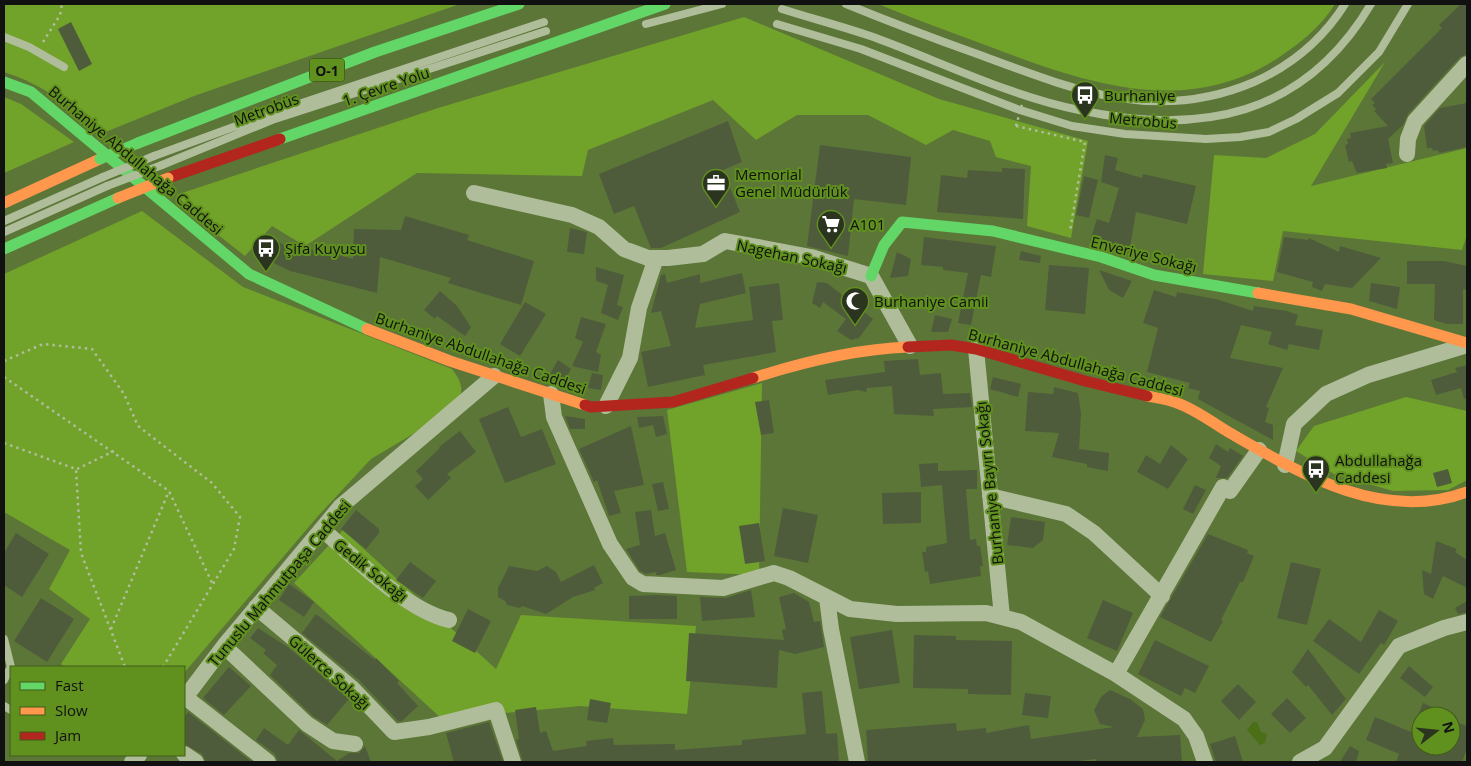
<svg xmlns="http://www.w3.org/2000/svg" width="1471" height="766" font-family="'Open Sans',sans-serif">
<rect width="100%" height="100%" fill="#5c7638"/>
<path fill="#71a229" d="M4,4h456l-266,92 -91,37c-30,-26 -61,-49 -99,-61z
M878,4h457c-14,23 -35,39 -57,54 -94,61 -195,24 -290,-12 -37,-14 -74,-27 -110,-42z
M744,17l195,82 149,42 -17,97 -44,-12 4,-60 -35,-9 -6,-16 -37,-11 -27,15 -58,-30h-71l-41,25 -43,-40 -125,50 -6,26 -165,-3 -112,73 -33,-20 -27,30 -37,-29 -32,-32 262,-87z
M1385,62l-74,124 156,-38v87l-5,15 -179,-19 -10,50 -70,-7 11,-119 52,3 49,-24z
M4,97l17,7 53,38 -70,31z
M142,211l101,76 209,82c8,11 13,19 6,32l-45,33 -42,25 -53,57 -134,157v-6h-119l-4,-3 29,-45 -41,-30 21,-39 -66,-38v-238z
M762,383l-3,192 -72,-3 -20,-162z
M1406,397l61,14v69l-19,10 -55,1 -59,-17 -38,-23 18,-25z
M343,530l153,139 25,-54 175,11 -9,88 -107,-8 -138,13 -148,-136z"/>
<path fill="#4a6f17" d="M1253,722h4l4,10 6,2 -2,9 -5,2 -13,-15z"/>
<path fill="#4f5c3b" d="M1461,4h6v50l-7,3 -52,57 -5,11 -15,14 5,24 -7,1 1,4 -30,5 -5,-12 -3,1 -4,-17 3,-1 -1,-5 4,-1 -1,-5 38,-7 -14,-15 2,-2 -4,-4 3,-2 -4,-4 71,-71 -3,-3z
M71,22l21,42 -13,7 -21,-42z
M1467,103v44l-28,6 -1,-3 -5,1 -1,-3h-5l-3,-22 16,-18z
M728,121l14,41 -19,8 17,42 -79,36h-10l-17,-42 -20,8 -15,-40z
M820,145l91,12 -5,48 -52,-6 -6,57 -41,-10z
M1105,155l13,3 -3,12 27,8 1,-4 53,12 -9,38 -51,-12 -7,41 -39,-12 7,-22 12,4 10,-35 -18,-6z
M1002,168l23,1 -2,50 -86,-7 4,-37 26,3 1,-8 34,2z
M1084,176l14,4 -9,38 -13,-3z
M405,216l64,19 -2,5 67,21 -13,44 -73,-22 3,-5 -71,-21 -3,36 -87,-22 -37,-18 14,-19 33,22 5,-10 18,9 1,-4 29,8 1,-30 47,1z
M570,228l17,4 -3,22 -17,-2z
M924,237l72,9 -5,31 -10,-2 -10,50 -13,-2 10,-50 -25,-3v-3l-22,-2z
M1284,237l24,3 1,-2 30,14 1,-6 41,12 -29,30 -27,-4 -3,7 -10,-4 1,-5 -36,-10z
M1021,251l20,5 -1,7 -21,-3z
M897,252l14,7 -3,17 -18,2z
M1407,261h37l23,5v24l-4,-1v35h-16l-13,-4 1,-36h-28z
M1049,265l40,3 -4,46 -40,-4z
M596,267l28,8 -7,30 6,2 -5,13 -17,-7 7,-28 -12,-4z
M1099,270l33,11 -9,17 -14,-8z
M742,273l4,20 -46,11 -5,24 58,-8 -4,-33 30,-4 4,37 -11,1 4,31 -73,13 2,10 -57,12 -7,-35 30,-6 -10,-35 -10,2 10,-38 4,-1 2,9 33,-9v9z
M817,282l10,1 46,36 -14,19 -8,2 -14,-9 9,-12 -23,-17 -3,6 -8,-5z
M1371,283l29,4 -3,22 -28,-8z
M1154,290l22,7 1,-5 39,7 37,12 1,-5 33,5 11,4 -3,10 28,5 -4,20 -30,-6 -2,6 -19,-6 4,-12 -31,-7 -11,33 53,10 -17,39 3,1 -4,14 8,3v15l-75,-41 2,-8 -12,-3 2,-5 -43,-11 11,-44 -15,-5z
M440,291l17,15 14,21 -6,9 -28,-20 -2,3 -11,-9z
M525,302l21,12 -26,42 -20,-12z
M935,315l17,4 -4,13h-17z
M581,317l25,7 -10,28 5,3 -3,17 -26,-6 11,-24 -8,-4z
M918,359l2,16 21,-2 2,21 27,-1 2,14 -39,2 1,7 -40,-2 -2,-28 -25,2 -1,4 -8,-2 -30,5 -3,-15 60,-8 -1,-11z
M558,360l13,9 -9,15 -15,-5z
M1467,365v33l-3,1 -3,-11 -25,7 -5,-15 26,-8 -2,-4z
M592,373l11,2 -2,15 -13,-2z
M993,377l28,7 -3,13 -28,-8z
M1054,387l24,6 3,20 -2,36 30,4 -1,18 -21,-4v-3l-35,-7 7,-24 -34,-2 3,-39 25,2z
M769,400l5,33 -13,2 -6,-33z
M508,407l13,30 21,-8 14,35 -51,19 -26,-64z
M565,416l20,3v10h-15z
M663,416l4,18 -11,3 -3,-12 -14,3 -2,-11z
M631,426l13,59 -30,6 7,22 -12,3 -12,-36 -3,2 -15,-33z
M460,431l16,21 -29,22 4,4 -23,22 -13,-14 8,-7 -7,-8 24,-23 -1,-1z
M1216,444l12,8 2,-4 13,8 -16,22h-11l5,-12 -12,-8z
M1171,445l17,14 -20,30 -31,-17 9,-17 14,9z
M938,463v8l39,-1v19h-11l4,51 6,-1 1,7h3l3,20h-3l1,10 -51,8 -2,-13 -3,1 -3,-20h4v-5l21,-4 -5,-58 -21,2 -2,-23z
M1448,469l4,14 -15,4 -4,-14z
M663,482l6,27 -11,2 -6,-27z
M1195,485l11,5 -13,24 -10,-5z
M921,492v31l-38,1 -1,-31z
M783,508l35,7 -10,48 -34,-7z
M356,510l23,19v4l-13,16 -25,-20z
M651,510l4,26 10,-3 11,37 -16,5h-4v-3l-10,2 -6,-3 -14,-22 14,-4 -5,-33z
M1011,517l34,5 -2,18 -10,8 -26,-3z
M759,523l6,38 -20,3 -6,-38z
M16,533l33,21 -27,43 -18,-12v-32z
M1208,534l40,16 -1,3 7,3 -11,26h-3l-19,38 2,1 -12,21 -51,-25z
M1436,541l21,8 -2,3 12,8v28l-24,-12 -10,23 -9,-5 -2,-24 9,4z
M410,562l26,19 -13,17 -27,-18z
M1291,562l30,7 -14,56 -30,-7z
M594,565l9,18 -9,5 1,2 -22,7 -27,17 -24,-8 -2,2 -13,-3 -2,-4 -7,-4v-9l11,-22 28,5 10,-5 9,6 5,10z
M289,584l25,18 -10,15 -25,-17z
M751,590l4,27 -53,4 -2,-24 26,1z
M794,593l15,9 5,20 6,-1 4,26 -29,7 -16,-4 -2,38 -91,-7 3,-48 95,7 -2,-10 4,-1 -7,-32z
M657,595l20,1v23h-48v-23z
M41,598l33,21 -27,43 -33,-21z
M1103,600l30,13 -16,38 -30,-13z
M1467,601v11l-9,2 -3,-6z
M468,609l23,12 -16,32 -23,-12z
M1379,610l19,11 -14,24 -3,-2 -22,31 -46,-33 16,-22 32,23z
M316,614l59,46 1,-2 23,23 -2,2 21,23 -16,15h-4l-39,-41 -57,-47z
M258,628l31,20 60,51 -22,26 -14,-9 -43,-41 7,-10 -14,-12 3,-3 -16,-12z
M892,630l8,53 -41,6 -9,-52z
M914,635l42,1v4l56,1 -1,54 -43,-1v-5l-55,-1z
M1155,640l54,26 -14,27 -10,-5 -4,8 -43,-22z
M1308,649l38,50 -14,16 -24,-30 -2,2 -14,-15z
M1409,666l24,21 -8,10 -25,-19z
M229,667l22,19 -27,29 -21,-17z
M1238,684l18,18 -17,18 -18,-19z
M1110,690l20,9 13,10 2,11 -8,17 43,-2 2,26h-86v-2l-25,3h-203l-2,-32 90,-7 1,8 29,-3v5l43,-8 2,14 83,-12 -14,-3 -6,-14 7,-13z
M822,691l4,43 11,-1 2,29h-316l-7,-22 3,-1 -4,-29 21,-3 4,26 6,-2 7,20 34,-5 -1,-5 27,-3 1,7 61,-1v6l67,-5v-5l64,-6 -4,-41z
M1025,693l26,3 -3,22 -26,-3z
M1287,698l19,20 -16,15 -19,-19z
M590,699l21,4 -4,20 -20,-3z
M1423,703l30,13h-32v30h30v-15l3,-10 13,5v22l-5,14h-66l3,-8 -33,-14 9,-23 36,15z
M188,712l64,50h-46l-4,-8 -18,-10v-26z
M489,722l14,40h-49l-8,-29z
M264,728l24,17 11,-15 38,31 12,-8h10l6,-7 6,16h-93l-3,-8 -19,-14z
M1235,736l8,26h-27l-6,-18z
M1350,746l9,5 -3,11h-16z"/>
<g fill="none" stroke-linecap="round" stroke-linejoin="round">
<path stroke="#afbd9b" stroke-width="2.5" stroke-dasharray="2.5 4" stroke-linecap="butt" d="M43,42l17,-27 2,-11
M1016,126l69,16 -15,89
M4,361l39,-17 49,5 32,45 14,32 74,57 28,34 -6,32 -71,118
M4,377l165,114 44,94
M4,443l72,26 5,84 44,114
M77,469l37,-18
M111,629l58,-138"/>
<path stroke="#afbd9b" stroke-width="8" d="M846,4c44,18 89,35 134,51 94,35 176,69 274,27 38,-17 69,-43 91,-78
M782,9c31,10 63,18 94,29 65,24 134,58 203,72 121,26 225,7 292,-106
M646,24l76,-20
M777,24l84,25 156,60 55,17 53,8 81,5 34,-2 29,-5 27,-13 42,-26 41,-41 29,-48
M4,37l25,10 35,20
M154,156l115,-42 275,-92
M162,165l110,-45 274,-89
M4,221l99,-44
M4,232l103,-46
M4,639l7,28 -7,13
M4,706l7,4"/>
<path stroke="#afbd9b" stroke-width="16" d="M1407,154l1,-15 7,-18 52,-57
M474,193l98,22 27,12 25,22 24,9h20l35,-4 22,-13 86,16 60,19 39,70
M976,349l26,268
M551,394l3,23 56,127 23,34 10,6 80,4 51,-15 15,5 61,31 47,5 89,-1 35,9 95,52 68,45 12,17 9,26
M606,406l24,-48 9,-50 17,-50
M1285,465l9,-41 32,-30 42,-19 99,-30
M990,496l76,18 28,19 68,63
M322,529c34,30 84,81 127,91
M827,598l4,31 26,133
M256,607l96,81 42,44 35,-5 67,-17 17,52
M224,646l83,78 26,17 22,3
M1116,674l107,-187 7,4 29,-41
M185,697l83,65
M184,699l40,-53 117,-140 153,-130
M184,754l12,8
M132,762l7,-7
M1300,762l25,-14 74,-102 45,-18 23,-6"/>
<path stroke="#63d668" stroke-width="11" d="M4,82l27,10 218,182 118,55
M280,139l385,-135
M138,143l237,-91 144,-48
M4,249l114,-51
M871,276l13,-31 18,-23 91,9 108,26 53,18 104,18"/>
<path stroke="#ff974d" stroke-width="11" d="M4,203l96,-44
M1258,293l93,16 116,34
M367,329l83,32 135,44
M753,378c50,-16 103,-29 155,-31
M1147,396c10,2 20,3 30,7 18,6 36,20 53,30 71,41 152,90 237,59"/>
<path stroke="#b3261e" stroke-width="11" d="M168,178l112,-39
M908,347l43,-2 25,4 109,32 62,15
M585,405l6,2 82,-5 80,-24"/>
<path stroke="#afbd9b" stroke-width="2.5" stroke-dasharray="2.5 4" stroke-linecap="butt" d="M1016,126l7,-25"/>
<path stroke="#afbd9b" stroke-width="8" d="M103,177l51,-21
M107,186l55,-21"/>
<path stroke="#63d668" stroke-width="11" d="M100,159l38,-16"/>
<path stroke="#ff974d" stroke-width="11" d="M118,198l50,-20"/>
</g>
<defs>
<g id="bus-pin" transform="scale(1.4375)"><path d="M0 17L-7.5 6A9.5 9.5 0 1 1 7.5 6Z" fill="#2b341f" stroke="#60901e"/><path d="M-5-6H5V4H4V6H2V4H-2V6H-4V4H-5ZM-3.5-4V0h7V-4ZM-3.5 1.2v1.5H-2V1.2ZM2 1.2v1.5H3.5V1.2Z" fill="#fff"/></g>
<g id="office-pin" transform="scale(1.4375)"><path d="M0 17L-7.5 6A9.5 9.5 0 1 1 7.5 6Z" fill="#2b341f" stroke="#60901e"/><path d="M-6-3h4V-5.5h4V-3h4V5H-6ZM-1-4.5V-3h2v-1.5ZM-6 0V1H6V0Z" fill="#fff"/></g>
<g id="supermarket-pin" transform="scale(1.4375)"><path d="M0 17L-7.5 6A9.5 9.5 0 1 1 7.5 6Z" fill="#2b341f" stroke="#60901e"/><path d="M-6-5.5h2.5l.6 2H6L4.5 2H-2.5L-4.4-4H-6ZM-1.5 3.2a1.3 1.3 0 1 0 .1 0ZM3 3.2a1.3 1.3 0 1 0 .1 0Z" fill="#fff"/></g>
<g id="mosque-pin" transform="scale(1.4375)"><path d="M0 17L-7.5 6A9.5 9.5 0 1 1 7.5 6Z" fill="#2b341f" stroke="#60901e"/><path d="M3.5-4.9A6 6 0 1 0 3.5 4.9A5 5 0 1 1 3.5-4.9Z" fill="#fff"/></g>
</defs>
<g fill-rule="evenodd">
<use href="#bus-pin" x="1085" y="95"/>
<use href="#office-pin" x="716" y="183"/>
<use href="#supermarket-pin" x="831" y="224"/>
<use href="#bus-pin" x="266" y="248"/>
<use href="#mosque-pin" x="855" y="301"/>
<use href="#bus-pin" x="1316" y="469"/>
</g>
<g text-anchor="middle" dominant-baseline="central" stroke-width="4" stroke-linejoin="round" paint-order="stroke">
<rect fill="#60901e" stroke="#293715" stroke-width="1" x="309.5" y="58.5" width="35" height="23" rx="4"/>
<g font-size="14" font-weight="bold" fill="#111">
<text x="327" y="70">O-1</text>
</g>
<g font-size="15" fill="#111" stroke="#60901e">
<text transform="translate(386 86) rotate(-19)">1. Çevre Yolu</text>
<text transform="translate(266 109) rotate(-20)">Metrobüs</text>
<text transform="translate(1143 120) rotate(5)">Metrobüs</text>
<text transform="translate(136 160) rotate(40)">Burhaniye Abdullahağa Caddesi</text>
<text transform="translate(1144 254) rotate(14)">Enveriye Sokağı</text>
<text transform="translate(792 256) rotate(12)">Nagehan Sokağı</text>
<text transform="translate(481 353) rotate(19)">Burhaniye Abdullahağa Caddesi</text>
<text transform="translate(1076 362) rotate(15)">Burhaniye Abdullahağa Caddesi</text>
<text transform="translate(989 483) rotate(-96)">Burhaniye Bayırı Sokağı</text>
<text transform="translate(371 570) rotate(39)">Gedik Sokağı</text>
<text transform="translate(279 583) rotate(-50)">Tunuslu Mahmutpaşa Caddesi</text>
<text transform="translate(330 672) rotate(42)">Gülerce Sokağı</text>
</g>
<g font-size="15" fill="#111" stroke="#60901e" text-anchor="start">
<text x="1104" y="95">Burhaniye</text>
<text x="735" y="174">Memorial<tspan x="735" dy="17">Genel Müdürlük</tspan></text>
<text x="850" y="224">A101</text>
<text x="285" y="248">Şifa Kuyusu</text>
<text x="874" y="301">Burhaniye Camii</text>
<text x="1335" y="460">Abdullahağa<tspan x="1335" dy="17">Caddesi</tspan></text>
</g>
</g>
<rect width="1471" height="766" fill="none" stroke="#111111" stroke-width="10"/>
<rect x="10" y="666" width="175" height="90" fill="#60901e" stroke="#405d19"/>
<rect x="20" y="682" width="25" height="8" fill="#63d668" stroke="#405d19"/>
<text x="55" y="691" font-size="15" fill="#111111">Fast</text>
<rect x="20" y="707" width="25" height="8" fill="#ff974d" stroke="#405d19"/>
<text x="55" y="716" font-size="15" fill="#111111">Slow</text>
<rect x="20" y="732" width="25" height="8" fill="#b3261e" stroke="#405d19"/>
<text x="55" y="741" font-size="15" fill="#111111">Jam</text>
<g transform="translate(1436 731) rotate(74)"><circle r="24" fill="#60901e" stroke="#405d19"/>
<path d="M0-4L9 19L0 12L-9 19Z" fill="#2b341f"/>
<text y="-8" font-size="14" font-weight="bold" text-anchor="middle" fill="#111111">N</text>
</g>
</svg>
